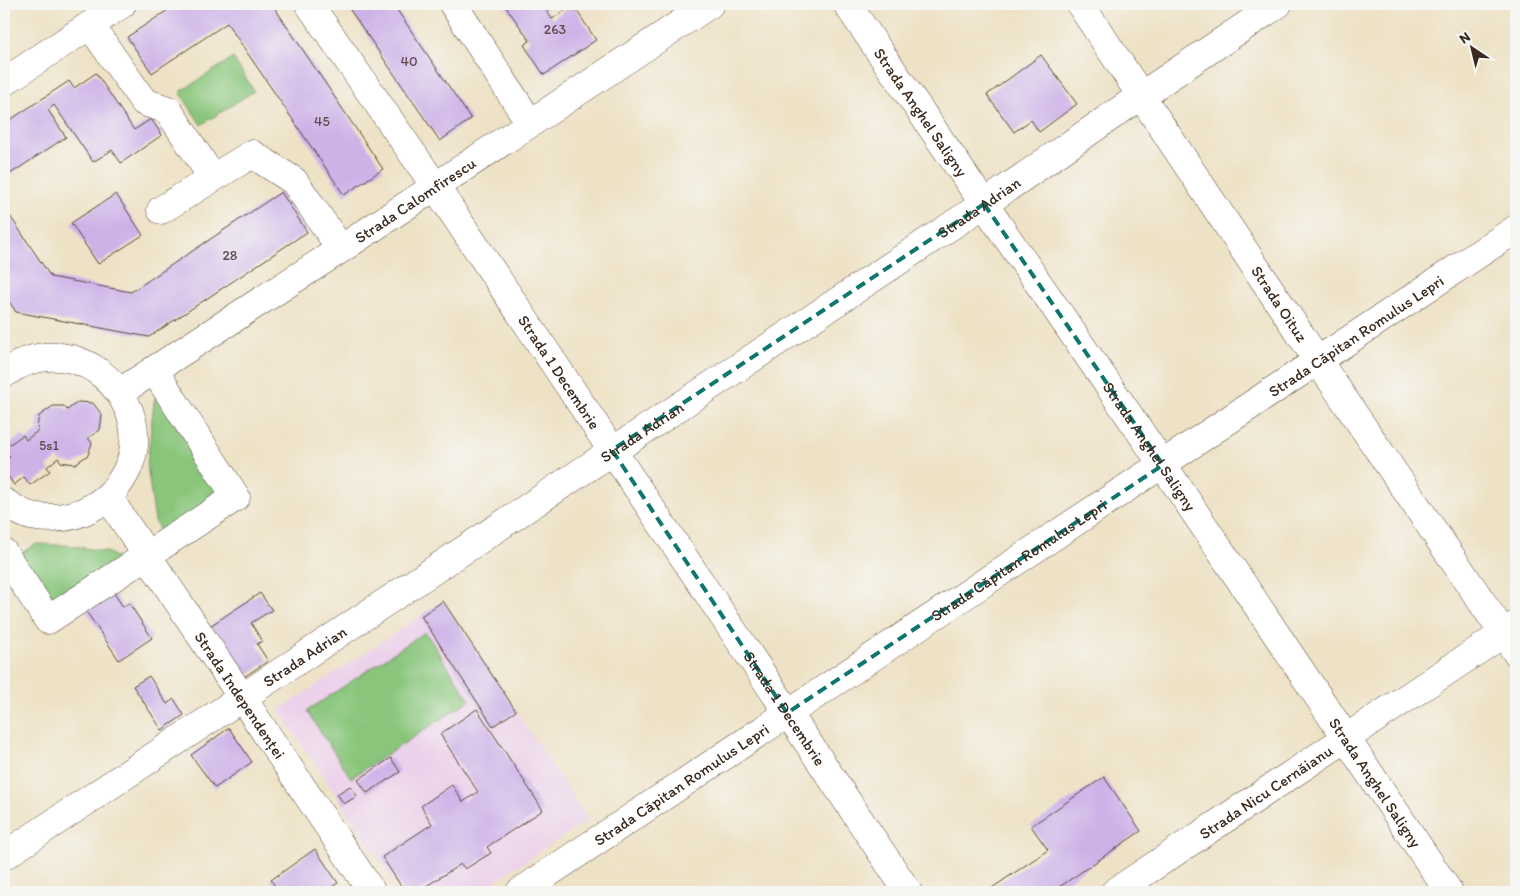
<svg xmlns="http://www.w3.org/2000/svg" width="1520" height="896" font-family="Itim,sans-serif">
<rect width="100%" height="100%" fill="#f6f6f2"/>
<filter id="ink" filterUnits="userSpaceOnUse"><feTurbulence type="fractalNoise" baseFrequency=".02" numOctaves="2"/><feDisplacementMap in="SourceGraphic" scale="10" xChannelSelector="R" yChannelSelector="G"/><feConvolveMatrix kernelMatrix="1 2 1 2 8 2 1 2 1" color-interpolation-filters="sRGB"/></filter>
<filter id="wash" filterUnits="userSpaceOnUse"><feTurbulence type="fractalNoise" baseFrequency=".0096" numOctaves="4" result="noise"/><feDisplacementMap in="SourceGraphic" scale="20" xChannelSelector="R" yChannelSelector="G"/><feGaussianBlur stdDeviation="1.12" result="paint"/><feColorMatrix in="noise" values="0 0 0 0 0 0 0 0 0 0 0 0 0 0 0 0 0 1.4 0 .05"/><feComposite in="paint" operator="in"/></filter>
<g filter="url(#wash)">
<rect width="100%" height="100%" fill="#eee2c6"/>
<path fill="#ecd1ea" d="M443,601l145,219 -110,72h-77l-122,-182z"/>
<path fill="#89c67c" stroke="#62784d" d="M233,58l21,33 -53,34 -21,-33z
M157,393l69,101 -63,42 -8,-14 -8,-57 7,-63z
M36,544l32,1 39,7 17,10 -66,40 -16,-4 -27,-41z
M425,632l45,68 -119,78 -44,-67z"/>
<g id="blocks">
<path fill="#cdb2e8" d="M177,4h95l111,165 -39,26 -117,-172 -75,50 -25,-36z
M346,4h47l78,115 -31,22z
M504,4h48l-7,5 7,10 21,-14 23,35 -52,35 -20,-30 6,-4z
M1041,55l36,49 -38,28 -8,-12 -17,12 -27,-37z
M96,73l38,57 17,-11 11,16 -41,28 -9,-13 -19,12 -39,-57 -6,5 18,27 -62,41v-54l65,-43 5,7z
M281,192l26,40 -158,105 -133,-25 -12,-18v-87l47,70 80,15z
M116,194l27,41 -45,29 -27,-41z
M78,402l15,1 9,12 -2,15 -12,8 4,5 -4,12 -13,9 -14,-2 -3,-4 -11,9 3,4 -20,14 -6,-8 -10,8 -10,-15v-9l6,-4 -6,-9 19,-13 3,5 13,-10 -2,-2 2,-12 14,-10h11l3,4z
M114,593l9,14 6,-4 23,35 -33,22 -33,-49z
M260,593l12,17 -21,13 11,18 -5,3 11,17 -24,16 -34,-51z
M443,601l73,110 -23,15 -72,-110z
M149,676l18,28 7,-5 10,16 -22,15 -29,-44z
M477,709l66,101 -56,37 4,6 -26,16 -4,-5 -44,28h-12l-23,-35 50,-33 -11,-18 31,-21 11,17 15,-10 -38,-58z
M229,728l23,34 -37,26 -24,-33z
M391,758l9,14 -33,21 -9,-13z
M1104,777l37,54 -89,61h-66l62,-42 -17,-24z
M350,786l7,10 -13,8 -7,-10z
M315,849l23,34 -14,9h-45l-8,-12z"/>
</g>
</g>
<g filter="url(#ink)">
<use href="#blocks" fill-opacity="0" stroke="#564637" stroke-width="1"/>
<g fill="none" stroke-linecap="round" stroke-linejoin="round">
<g stroke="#564637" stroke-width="29">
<g id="minor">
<path id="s1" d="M309,4l126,182 473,706"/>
<path d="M453,4l77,119"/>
<path id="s2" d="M847,4l316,461 286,427"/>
<path id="s3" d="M1080,4l238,357 198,291"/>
<path d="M90,25l54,77 24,8 44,67"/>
<path d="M4,82l118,-78"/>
<path d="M161,210l91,-56 42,27 47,68"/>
<path d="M4,374c20,-15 43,-21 68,-15 41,11 73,57 59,101 -15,43 -56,65 -100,56 -9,-2 -19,-9 -27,-14"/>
<path id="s4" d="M120,392l221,-143 369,-245"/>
<path id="s5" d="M108,497l264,395"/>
<path d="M4,553l44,67 188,-123 -82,-127"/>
<path id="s6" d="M4,856l980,-652 158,-109 136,-91"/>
<path id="s7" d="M520,892c331,-222 665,-442 996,-663"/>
<path id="s8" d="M1115,892l401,-267"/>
</g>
</g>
<use href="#minor" stroke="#fff" stroke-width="28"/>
</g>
</g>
<path fill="none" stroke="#0f766e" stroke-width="4" stroke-dasharray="10 6" stroke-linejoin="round" d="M984,204l179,261 -376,248 -175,-263z"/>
<g text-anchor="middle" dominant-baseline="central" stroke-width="4" stroke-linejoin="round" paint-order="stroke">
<g font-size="14" fill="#604c50">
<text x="555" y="29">263</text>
<text x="409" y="61">40</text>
<text x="322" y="121">45</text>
<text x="230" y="255">28</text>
<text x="49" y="445">5s1</text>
</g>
<g font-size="16" fill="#3b2a1e" stroke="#f6f6f2">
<text stroke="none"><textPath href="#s2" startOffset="131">Strada Anghel Saligny</textPath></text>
<text stroke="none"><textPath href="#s4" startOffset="352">Strada Calomfirescu</textPath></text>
<text stroke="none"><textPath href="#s6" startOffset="1171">Strada Adrian</textPath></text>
<text stroke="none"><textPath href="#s3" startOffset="360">Strada Oituz</textPath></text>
<text stroke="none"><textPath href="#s7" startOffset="1004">Strada Căpitan Romulus Lepri</textPath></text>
<text stroke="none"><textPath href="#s1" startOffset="445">Strada 1 Decembrie</textPath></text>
<text stroke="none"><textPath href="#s6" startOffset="766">Strada Adrian</textPath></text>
<text stroke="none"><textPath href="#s2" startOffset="536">Strada Anghel Saligny</textPath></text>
<text stroke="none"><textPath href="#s7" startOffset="599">Strada Căpitan Romulus Lepri</textPath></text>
<text stroke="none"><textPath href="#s6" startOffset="361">Strada Adrian</textPath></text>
<text stroke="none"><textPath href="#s5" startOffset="238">Strada Independenței</textPath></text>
<text stroke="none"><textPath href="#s1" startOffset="850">Strada 1 Decembrie</textPath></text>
<text stroke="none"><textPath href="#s2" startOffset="941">Strada Anghel Saligny</textPath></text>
<text stroke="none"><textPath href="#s7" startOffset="194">Strada Căpitan Romulus Lepri</textPath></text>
<text stroke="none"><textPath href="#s8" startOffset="181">Strada Nicu Cernăianu</textPath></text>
</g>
</g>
<rect width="1520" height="896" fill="none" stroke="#f6f6f2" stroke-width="20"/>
<g transform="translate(1472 48) rotate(325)" stroke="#f6f6f2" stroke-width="4" paint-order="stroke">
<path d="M0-4L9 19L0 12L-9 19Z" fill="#3b2a1e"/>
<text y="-8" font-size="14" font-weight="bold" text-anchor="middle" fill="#3b2a1e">N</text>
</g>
</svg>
